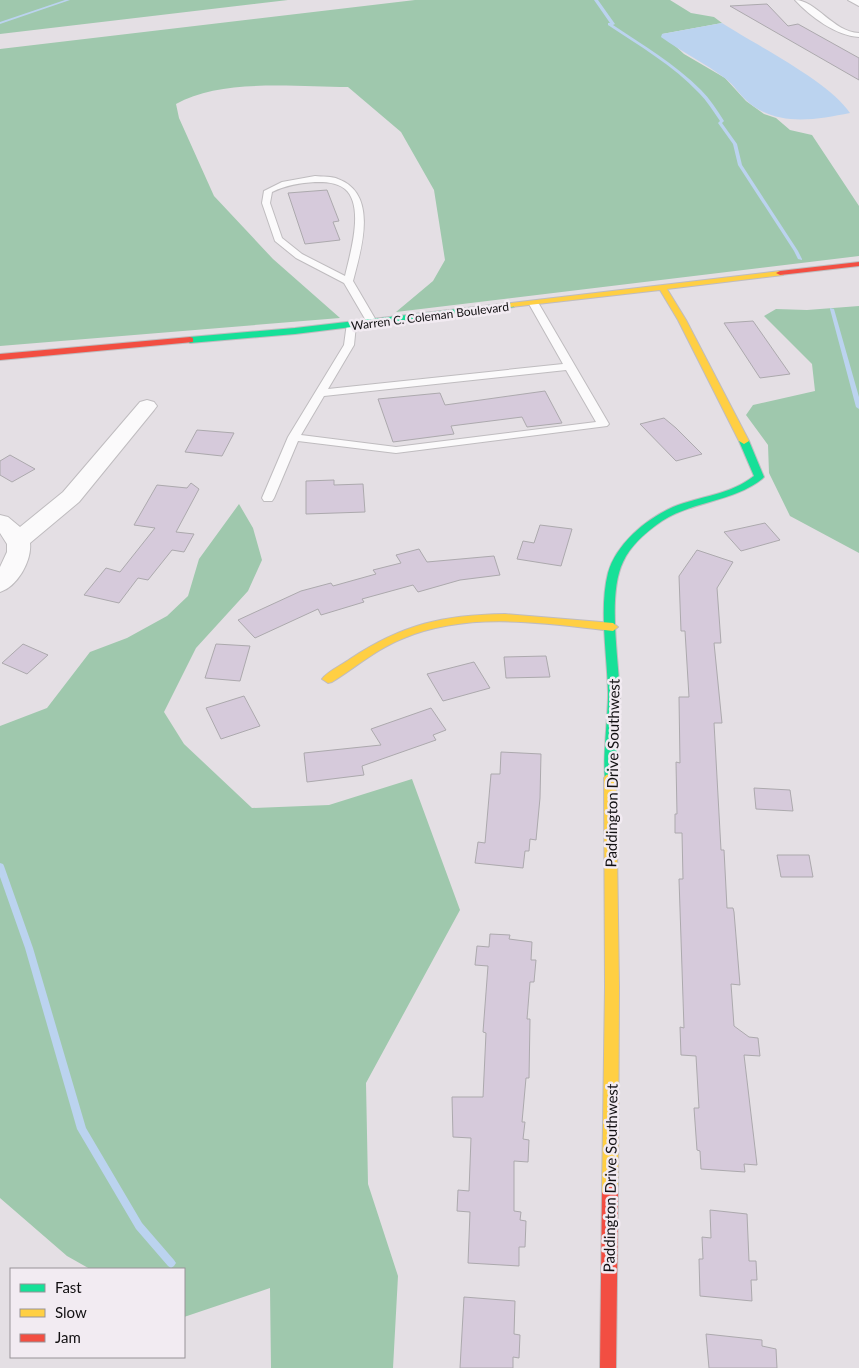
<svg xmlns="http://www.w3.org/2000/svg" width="859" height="1368" font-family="Lato,sans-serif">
<rect width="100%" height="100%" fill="#e4dfe4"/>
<path fill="#9fc8ad" d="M0,0h288l-288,34z
M415,0h255l21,13 23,4 8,6 -60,11 22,20 41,24 21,23 18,13 12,4 14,12 22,5 47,71v50l-463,56 37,-31 12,-21 -11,-70 -33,-58 -53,-45c-51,0 -127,-9 -172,17l3,14 35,78 59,63 67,59 -340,28v-297z
M859,306v247l-69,-37 -21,-43 -1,-28 -22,-30 7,-10 62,-14 -3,-27 -48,-48 12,-7 31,1z
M239,504l14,24 9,32 -14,31 -52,57 -32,64 20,32 68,64 77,-3 83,-26 48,131 -94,173 2,101 30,92 -5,92h-122l-1,-80 -86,29v-48h-94l-23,-13 -67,-58v-472l47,-18 43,-56 37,-14 40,-22 21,-20 11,-37z"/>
<path fill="#bbd3ef" d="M722,23c34,22 108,59 128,90 -35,7 -74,14 -103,-12 -8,-7 -13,-16 -21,-22 -21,-16 -44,-27 -65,-42l1,-3z"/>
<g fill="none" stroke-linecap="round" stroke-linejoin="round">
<path fill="#bbd3ef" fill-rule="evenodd" d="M65,0h5l-70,24v-2z
M594,0h4l17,24 -2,1c30,20 62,39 88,65 9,9 16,20 23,31l-2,2 15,21 5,21 56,86 4,8v1l-4,-1 -4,-8 -56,-86 -5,-21 -15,-21 2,-2c-7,-10 -13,-20 -21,-28 -26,-28 -60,-47 -91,-68v-2h2z
M830,308l4,1 25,88v12l-3,-2 -26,-98z
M0,863l3,1 1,2 29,82 53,180 56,95 32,37 2,3 -2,3 -3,2 -3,-2 -32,-37 -59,-100 -52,-181 -25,-71z"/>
</g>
<path fill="#d6cadb" stroke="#aca9ad" d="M767,4l21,22 10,-2 61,34v22l-129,-74z
M327,190l12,31 -6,1 7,18 -35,4 -17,-51z
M753,321l37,53 -30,4 -36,-55z
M545,391l17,32 -35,4 -5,-10 -71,9 3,8 -61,8 -15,-43 62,-6 5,12z
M664,418l12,10 26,26 -26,7 -36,-37z
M197,430l37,3 -12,23 -37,-4z
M10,455l25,14 -23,13 -12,-7v-14z
M334,480v5l29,-1 2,28 -59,2v-33z
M191,483l8,6 -23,43 18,2 -10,18 -12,-2 -24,30 -10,-2 -19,25 -35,-8 22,-27 14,4 35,-44 -21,-3 23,-40 30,3z
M765,523l15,17 -39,11 -17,-19z
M540,525l32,4 -11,37 -44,-7 6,-18 11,2z
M419,549l8,13 67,-6 6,19 -40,5 -42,12 -5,-7 -51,14 2,3 -43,13 -3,-6 -63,29 -17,-18 63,-29 30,-8 2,3 43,-12 -3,-4 28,-7 -5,-8z
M697,550l36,12 -16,26 4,55h-7l8,80h-8l7,127h3l3,58h6l1,4 6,73 -9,-1 3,42 15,11 9,1 2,18 -16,-1 13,110 -13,-1 1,8 -44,-3 -1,-18 -3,-1 -3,-42h5l-3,-52 -15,-1 -1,-28 4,1 -5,-149h4l-1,-46h-7v-19h2l-1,-52 4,1 -1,-66h10l-4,-66h-4l-2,-55z
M23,644l25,11 -21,19 -25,-11z
M216,644l34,2 -10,35 -35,-3z
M546,656l4,21 -44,1 -2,-21z
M474,662l16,26 -47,13 -16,-27z
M244,696l16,30 -39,13 -15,-31z
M431,708l15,22 -13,5 3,5 -74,26 2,9 -57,7 -3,-29 77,-8 -10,-16z
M501,752l40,2 -1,44 -4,42 -6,-1 -1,12h-4l-2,17 -48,-5 3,-21 7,1 6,-69h9z
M754,788l36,2 3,21 -37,-2z
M777,855h32l4,22h-32z
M490,934l20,1 -1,4 23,3 -1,18h5l-2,22h-4l-3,37h3l-1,59h-3l-4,44h3l-2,17 6,1 -1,22 -14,-1v50l7,1 -1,8 6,1 -1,26h-6v19l-51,-3 2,-51 -13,-1 1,-21 11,1 2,-53 -18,-1 -1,-40h31l3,-64 -3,-1 5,-66 -13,-1 2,-19 12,1z
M710,1210l37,4 2,47h7l1,19h-6l1,21 -52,-5 -1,-37h4l-1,-22 9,1z
M464,1297l51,4 -1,33 6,1 -1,23 -6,-1v11h-53z
M706,1334l56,6v6l14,3 1,19h-68z"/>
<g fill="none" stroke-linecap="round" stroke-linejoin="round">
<g stroke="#bfbcbf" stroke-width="2">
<path id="lane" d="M795,0c21,0 38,32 64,33v4c-23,-1 -49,-21 -64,-37z
M315,176c7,1 17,0 23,3 41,15 23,71 15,102l24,41 -1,2h-8l-24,-41 -48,-25 -21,-17 -13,-38 2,-12 18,-9zM315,182c10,0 21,0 30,7 20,17 5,65 0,87l-43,-22 -20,-16 -12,-35 2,-11c14,-7 28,-9 43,-10z
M534,301l5,3 70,120 -2,2 -211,27 -98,-12 -24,57 -2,3h-8l-2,-3 26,-61 56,-92 3,-22h8l1,2 -2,20 -26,44 235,-25 -34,-60zM566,370l30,52 -200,25 -95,-12 23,-39z"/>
</g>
<g stroke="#bfbcbf" stroke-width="2">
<path id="street" d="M848,0h11v6z
M147,400l7,2 3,4 -3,4 -75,92 -49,41c2,18 -13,44 -30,49v-25l7,-15v-8l-7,-11v-18l8,2 12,10 43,-35 77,-90z"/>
</g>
<g stroke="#bfbcbf" stroke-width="2">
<path id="fast" d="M511,303h3v4l-219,27 -105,9 -4,-3 4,-3 105,-9z
M744,438l5,3 15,36 -2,2c-29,23 -69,22 -100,42 -15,10 -32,25 -39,41 -16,33 -4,99 -3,136 0,27 -4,53 -4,80l-2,3h-8c-5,-9 3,-74 2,-90 -1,-37 -9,-83 0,-118 8,-29 38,-54 65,-66 27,-11 57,-12 81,-31l-15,-35z"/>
</g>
<g stroke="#bfbcbf" stroke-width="2">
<path id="slow" d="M780,271h3v4l-116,14 19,31 63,121 -5,3 -5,-3 -61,-121 -18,-30 -149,17 -4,-2 4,-2z
M505,614l108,9 5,4 -5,4c-69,-8 -143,-20 -209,7 -26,10 -48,29 -72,44l-4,1 -6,-4c6,-8 20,-14 28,-20 53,-35 93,-44 155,-45z
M610,774l4,1 2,3 3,209 -1,206 -3,5 -5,2 -5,-2 -3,-5 3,-206 -1,-209 2,-3z"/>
</g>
<g stroke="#bfbcbf" stroke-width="2">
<path id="jam" d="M859,262v4l-79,9 -4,-2 4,-2z
M190,337l3,1v4l-193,18v-6z
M610,1186l5,2 3,5 -2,175h-16l2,-175 3,-5z"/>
</g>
<use href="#lane" fill="#fbfafb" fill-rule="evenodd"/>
<use href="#street" fill="#fbfafb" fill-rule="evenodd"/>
<use href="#fast" fill="#16e098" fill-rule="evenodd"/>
<use href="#slow" fill="#ffcf43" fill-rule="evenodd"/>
<use href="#jam" fill="#f24e42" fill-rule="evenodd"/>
</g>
<g text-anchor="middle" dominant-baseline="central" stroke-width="5" stroke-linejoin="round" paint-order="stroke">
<g font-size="12" fill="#121012" stroke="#f2ebf2">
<text transform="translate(430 316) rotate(-7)">Warren C. Coleman Boulevard</text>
</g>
<g font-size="15" fill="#121012" stroke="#f2ebf2">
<text transform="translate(612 773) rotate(-89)">Paddington Drive Southwest</text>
<text transform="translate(610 1178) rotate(-89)">Paddington Drive Southwest</text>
</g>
</g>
<rect x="10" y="1268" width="175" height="90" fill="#f2ebf2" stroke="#989398"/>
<rect x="20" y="1284" width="25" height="8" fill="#16e098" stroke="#989398"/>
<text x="55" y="1293" font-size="15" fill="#121012">Fast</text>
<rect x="20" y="1309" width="25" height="8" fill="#ffcf43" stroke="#989398"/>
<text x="55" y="1318" font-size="15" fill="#121012">Slow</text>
<rect x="20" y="1334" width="25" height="8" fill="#f24e42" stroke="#989398"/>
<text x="55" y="1343" font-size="15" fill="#121012">Jam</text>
</svg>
